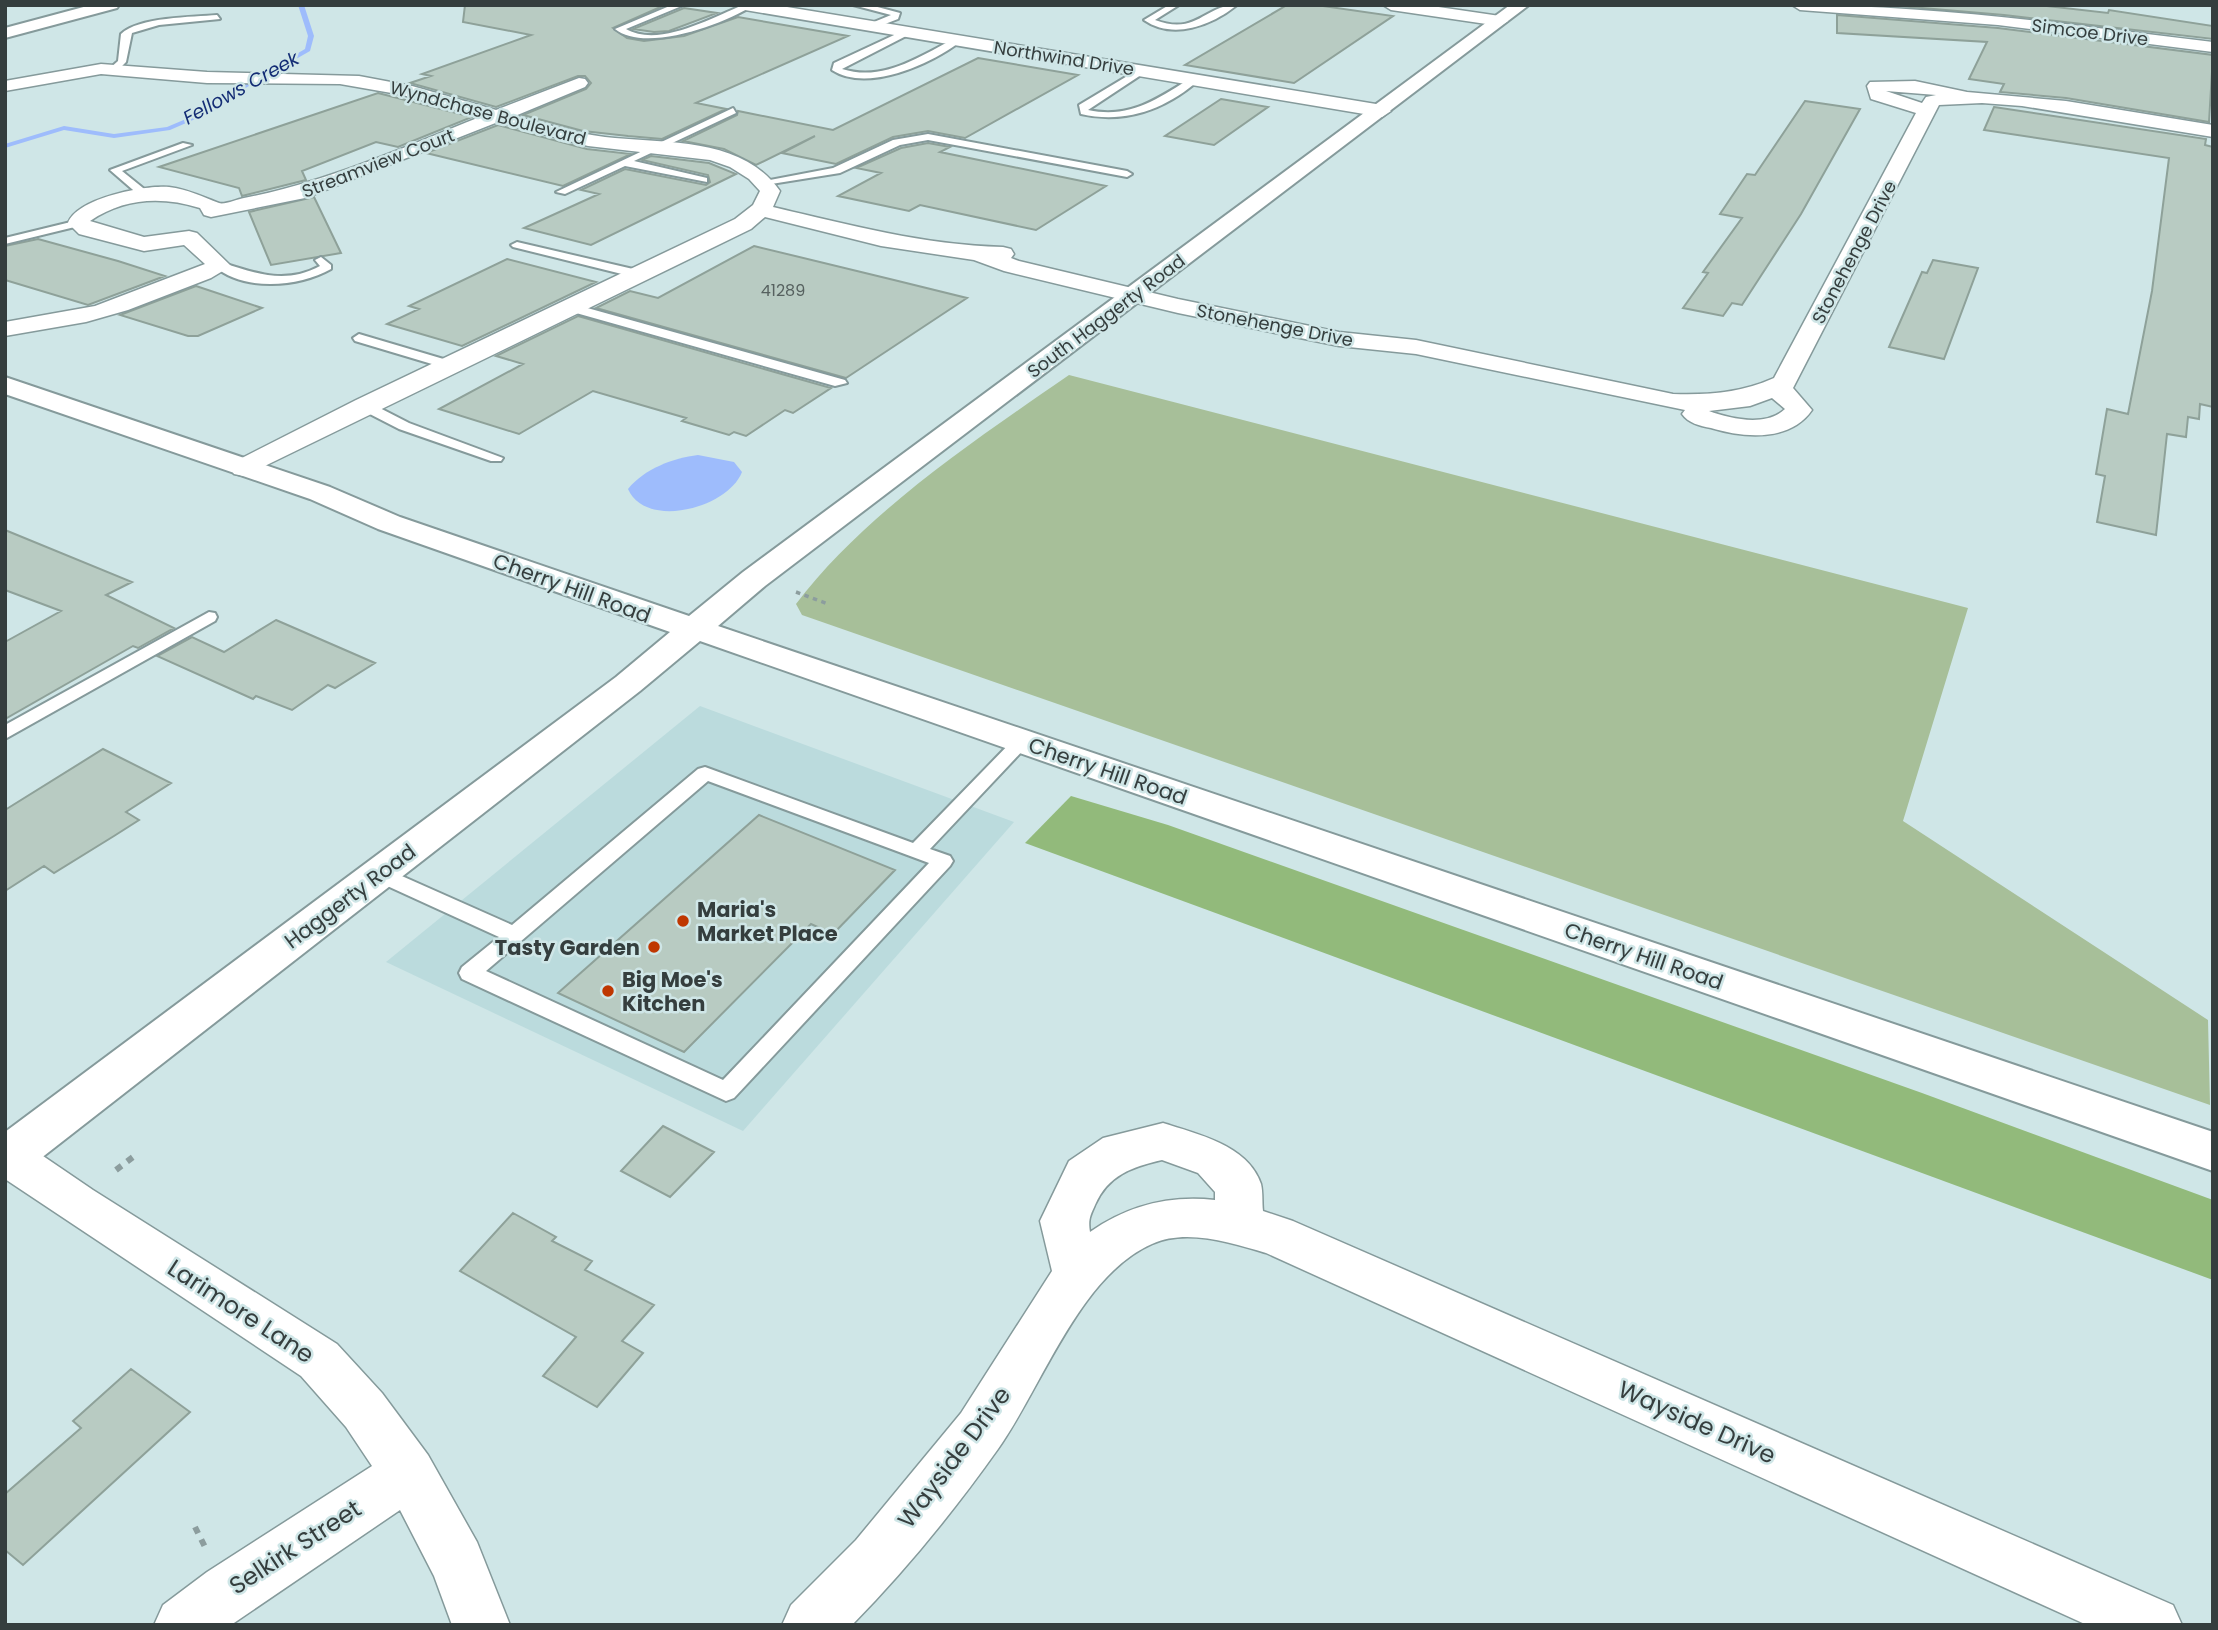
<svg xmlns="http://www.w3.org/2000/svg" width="2218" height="1630" font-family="Poppins,sans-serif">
<rect width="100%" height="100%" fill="#cfe6e7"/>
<path fill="#bbdbdd" d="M700,706l314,116 -271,309 -357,-169z"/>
<path fill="#a7bf99" d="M1069,375l899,233 -65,213 305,199 2,85 -1408,-490 -6,-11c69,-91 179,-164 273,-229z"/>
<path fill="#92ba7b" d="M1071,796l97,29 754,268 291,107v80l-1188,-437z"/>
<path fill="#9ebcfc" d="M698,455l36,7 8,10c-14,36 -96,58 -114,17 16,-20 45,-31 70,-34z"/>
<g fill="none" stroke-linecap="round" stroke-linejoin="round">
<path fill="#9ebcfc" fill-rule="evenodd" d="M298,5h6l10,31 -4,15 -68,39 -26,20 -46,20 -56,8 -50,-8 -59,18v-4l59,-18 50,8 53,-7 45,-19 26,-20 67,-39 3,-13z"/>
</g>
<path fill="#b8cbc2" stroke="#8ea199" stroke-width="2" d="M465,5h200l-52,23 14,10 17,3 40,-5 54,-19 110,19 -152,67 30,6 -64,30 -34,-3 -45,-5 -60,-16 63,-26 5,-6 -6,-7h-7l-82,31 -86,-24 21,-7 -9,-2 109,-39 -68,-13z
M1287,5h29l77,11 -99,67 -109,-18z
M1887,5h151l70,8 1,-3 104,16v13l-209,-24z
M684,8l33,5 -48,18 -15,1 -21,-3z
M1837,15l161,13 215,27 -4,67 -143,-24 -66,-6 4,-8 -35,-5 18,-37 -150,-9z
M978,58l100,17 -113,63 -37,-7 -35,6 -57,27 -54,-11 33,-17 -59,29 -32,-16 -41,-8 54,-26 1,-4 95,19z
M378,93l94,24 -74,30 -22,-5 -74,29 4,9 -64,16 -3,-8 -80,-21z
M1221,99l47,8 -54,38 -49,-9z
M1805,101l55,8 -59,105 -59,91 -10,-2 -9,13 -40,-8 25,-35 -5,-1 39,-54 -22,-4 27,-40 8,1z
M1994,107l212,32 -1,6 8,2v260l-13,-3 -1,15 -11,-2 -2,20 -19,-3 -11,101 -59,-13 8,-46 -9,-2 11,-65 21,5 24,-123 17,-133 -185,-28z
M498,125l89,24 44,5 -68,32 -137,-33z
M928,143l22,4 -10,5 166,34 -70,44 -116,-25 -11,6 -71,-15 43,-23 -25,-5 45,-20z
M651,156l58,7 27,11 -145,71 -67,-17 75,-34 -18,-4 44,-21 81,16 4,-3 -2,-7 -66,-15z
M314,197l27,56 -70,12 -22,-53z
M38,239l80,22 47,15 -77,29 -83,-25v-34z
M754,246l140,34 73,18 -121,80 -250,-70 34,-17 28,7z
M507,259l89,23 -134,64 -75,-22 32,-15 -10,-3z
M1933,260l45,8 -34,91 -55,-12 33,-75 5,1z
M196,286l66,22 -64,28h-10l-68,-21z
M578,316l253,72 -38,25 -8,-3 -39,26 -12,-4 -5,3 -47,-14 4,-3 -93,-27 -74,43 -80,-25 84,-45 -27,-8z
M5,530l127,52 -26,13 68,33 -36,20 -5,-2 -128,73v-77l56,-31 -56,-21z
M276,620l99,43 -40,25 -7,-3 -36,25 -36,-14 -3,3 -96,-43 35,-19 32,15z
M103,749l68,34 -45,29 13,8 -25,16 -60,37 -10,-7 -39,25v-81z
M759,815l136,55 -62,64 -22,-10 -127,128 -126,-59z
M663,1126l51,26 -44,45 -49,-26z
M513,1213l43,24 -4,4 40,20 -7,9 69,35 -32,36 21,12 -46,54 -54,-31 33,-39 -116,-66z
M131,1369l59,43 -167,153 -18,-15v-56l76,-66 -8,-7z"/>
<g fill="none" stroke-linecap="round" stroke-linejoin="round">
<g stroke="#859a9b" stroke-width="4">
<path id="lane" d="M672,5h12l-58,24c33,19 85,-11 117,-24l9,1c-29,19 -108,47 -137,23z
M853,5h17l30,8 -2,6 -26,10 -3,-5 22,-9z
M1169,5h10l-24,15c42,16 49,-15 82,-15 -26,21 -64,35 -93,15z
M217,15l3,4 -61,6 -27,8 -6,29 -9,9 -8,-2 9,-8 3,-27c17,-17 72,-17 96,-19z
M907,29l3,5 -68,35c41,13 76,-12 112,-30l7,2c-29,23 -94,52 -129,29l2,-7z
M1139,69l8,2 -59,39c42,9 69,-11 103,-32l8,2c-34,30 -75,44 -118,34l-2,-9z
M733,108l3,5 -102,48 73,17v4l-82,-16 -60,28 -9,-2z
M928,134l199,37 5,3 -5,3 -199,-37 -28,5 -60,28 -75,12 -5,-3 73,-14 60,-28z
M183,143l9,2 -70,26 26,21v4h-8l-30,-26z
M79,220l6,3 -2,2 -78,19v-6z
M517,242l129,30 2,3 -6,4 -129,-32 -2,-2z
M321,257l10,8v4c-32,18 -87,23 -117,-3l6,-4c35,11 65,23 100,4l-5,-6z
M573,304l272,76 2,3 -12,3 -266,-75 -2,-3z
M359,334l98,29 2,3 -7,4 -97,-29 -2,-3z
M360,403h10l39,20 94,35 -2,3h-10l-92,-32 -39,-20z
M209,612l6,1 2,4 -2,4 -210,118v-14z
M1021,736l9,6 -3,4 -97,103 20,7 3,5 -3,5 -216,232 -8,3 -264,-122 -3,-6 3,-6 37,-30 -127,-58 -3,-5 3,-5h14l126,56 186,-156 7,-2 208,76 102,-105zM708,781l221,82 -206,217 -237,-109z"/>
</g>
<g stroke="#859a9b" stroke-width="3">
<path id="street" d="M737,5h38l607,100 9,6 -9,6 -637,-107z
M1383,5h42l75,11 8,5 -8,5 -109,-16z
M1792,5c142,0 281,20 421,37v10l-215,-27 -198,-15z
M101,64l106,8 152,4 53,10 84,24 83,-32 6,1 3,4 -3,4 -70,29c30,8 59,17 90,21 60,7 137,-1 175,54l-7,16c77,18 151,38 230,40l8,2 3,5 -3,4 8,3 159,38 161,33 77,8 257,54c37,1 67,-1 101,-16l142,-265 -45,-14 -4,-13 3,-4 45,-1 52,11 99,9 147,24v12l-191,-31 -40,-3 -43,2 -146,283 19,22c-22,32 -68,28 -101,18 -11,-2 -23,-5 -29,-14l3,-4 -269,-56 -77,-8 -161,-33 -174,-42 -30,-11 -93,-14 -116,-29 -14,12 -507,247 -10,-2 -4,-6 4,-6 122,-62 379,-181 18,-14 7,-14 -11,-12 -19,-12 -20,-7 -122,-14 -90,-24 -193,76 -94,19 -7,-2 -4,-7c-39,-12 -76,-10 -110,13l54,16 45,-6 8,2 34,33 -20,12 -83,32 -42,12 -81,14v-14l90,-16 110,-42 -21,-19 -40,6 -65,-17 -11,-11c9,-25 77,-38 101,-36 18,2 34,10 50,16 5,2 19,-4 25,-5 83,-16 158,-50 236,-81l-77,-22 -63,-11 -133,-1 -106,-9 -96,17v-10zM1886,91l50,4 -10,2 -4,6zM1772,398l13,11c-19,18 -54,10 -76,2l41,-5z
M1163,1123c34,11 85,22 98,61 2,8 1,19 2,27l30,10 880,384 9,20h-95l-821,-372c-34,-10 -80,-25 -114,-9 -73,32 -110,143 -154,205 -44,62 -93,122 -146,176h-70l9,-20 65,-65 105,-127 91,-142 -12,-50 29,-60 34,-23zM1162,1160l36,13 17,19v8c-46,-5 -86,5 -125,32 -2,-12 0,-16 5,-27 13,-30 37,-38 67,-45z
M5,1136l16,5 72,49 244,154 45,49 46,62 49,87 33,83h-58l-18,-49 -34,-66 -169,115h-77l9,-20 44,-33 165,-106 -26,-39 -45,-51 -296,-197z"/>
</g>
<g stroke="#859a9b" stroke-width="4">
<path id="secondary" d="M1510,5h19l-764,581 -47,40 1495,506v39l-1513,-530 -60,50 -618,482 -17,5v-46l611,-455 54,-45 -292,-103 -68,-30 -305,-105v-17l325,110 70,30 289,99 54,-44z"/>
</g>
<g stroke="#859a9b" stroke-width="4">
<path id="highway" d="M91,5h28l-2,3 -112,30v-10z"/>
</g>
<path stroke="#8c9d9e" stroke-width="3.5" stroke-dasharray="4.5 4.5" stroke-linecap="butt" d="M796,592l32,12"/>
<path stroke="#8c9d9e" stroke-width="6" stroke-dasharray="7 7" stroke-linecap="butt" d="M116,1170l17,-13
M195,1527l10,20"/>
<use href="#lane" fill="#fff" fill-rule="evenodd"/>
<use href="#street" fill="#fff" fill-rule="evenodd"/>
<use href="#secondary" fill="#fff" fill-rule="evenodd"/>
<use href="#highway" fill="#fff" fill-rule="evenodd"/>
</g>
<g fill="#bf3701" stroke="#cfe6e7" stroke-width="2.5">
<circle cx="683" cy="921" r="7"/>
<circle cx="654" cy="947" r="7"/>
<circle cx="608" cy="991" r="7"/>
</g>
<g text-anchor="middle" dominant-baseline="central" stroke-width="5" stroke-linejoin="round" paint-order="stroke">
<g font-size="16" fill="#56615f">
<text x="783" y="290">41289</text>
</g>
<g font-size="18" fill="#353e3e" stroke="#cfe6e7">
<text transform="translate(2090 32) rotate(7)">Simcoe Drive</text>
<text transform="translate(1064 58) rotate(9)">Northwind Drive</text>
<text transform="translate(488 113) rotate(15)">Wyndchase Boulevard</text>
<text transform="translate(378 163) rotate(-21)">Streamview Court</text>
<text transform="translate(1854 252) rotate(-62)">Stonehenge Drive</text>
<text transform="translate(1106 316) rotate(-37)">South Haggerty Road</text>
<text transform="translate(1275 325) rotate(11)">Stonehenge Drive</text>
</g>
<g font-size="19" font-style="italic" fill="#142d75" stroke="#cfe6e7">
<text transform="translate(241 88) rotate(-29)">Fellows Creek</text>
</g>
<g font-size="21" fill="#353e3e" stroke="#cfe6e7">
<text transform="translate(572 588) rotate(20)">Cherry Hill Road</text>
<text transform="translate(1108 771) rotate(19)">Cherry Hill Road</text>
<text transform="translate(350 896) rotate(-37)">Haggerty Road</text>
<text transform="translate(1644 956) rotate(19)">Cherry Hill Road</text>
</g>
<g font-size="21" font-weight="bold" fill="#353e3e" stroke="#cfe6e7" text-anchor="start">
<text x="697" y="909">Maria's<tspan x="697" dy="24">Market Place</tspan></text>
<text x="640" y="947" text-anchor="end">Tasty Garden</text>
<text x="622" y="979">Big Moe's<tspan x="622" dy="24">Kitchen</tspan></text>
</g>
<g font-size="24" fill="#353e3e" stroke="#cfe6e7">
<text transform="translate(241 1311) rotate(33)">Larimore Lane</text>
<text transform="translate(1697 1422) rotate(24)">Wayside Drive</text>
<text transform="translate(954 1457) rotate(-53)">Wayside Drive</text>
<text transform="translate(295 1547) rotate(-33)">Selkirk Street</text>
</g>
</g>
<rect width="2218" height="1630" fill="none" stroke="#353e3e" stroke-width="14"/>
</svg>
